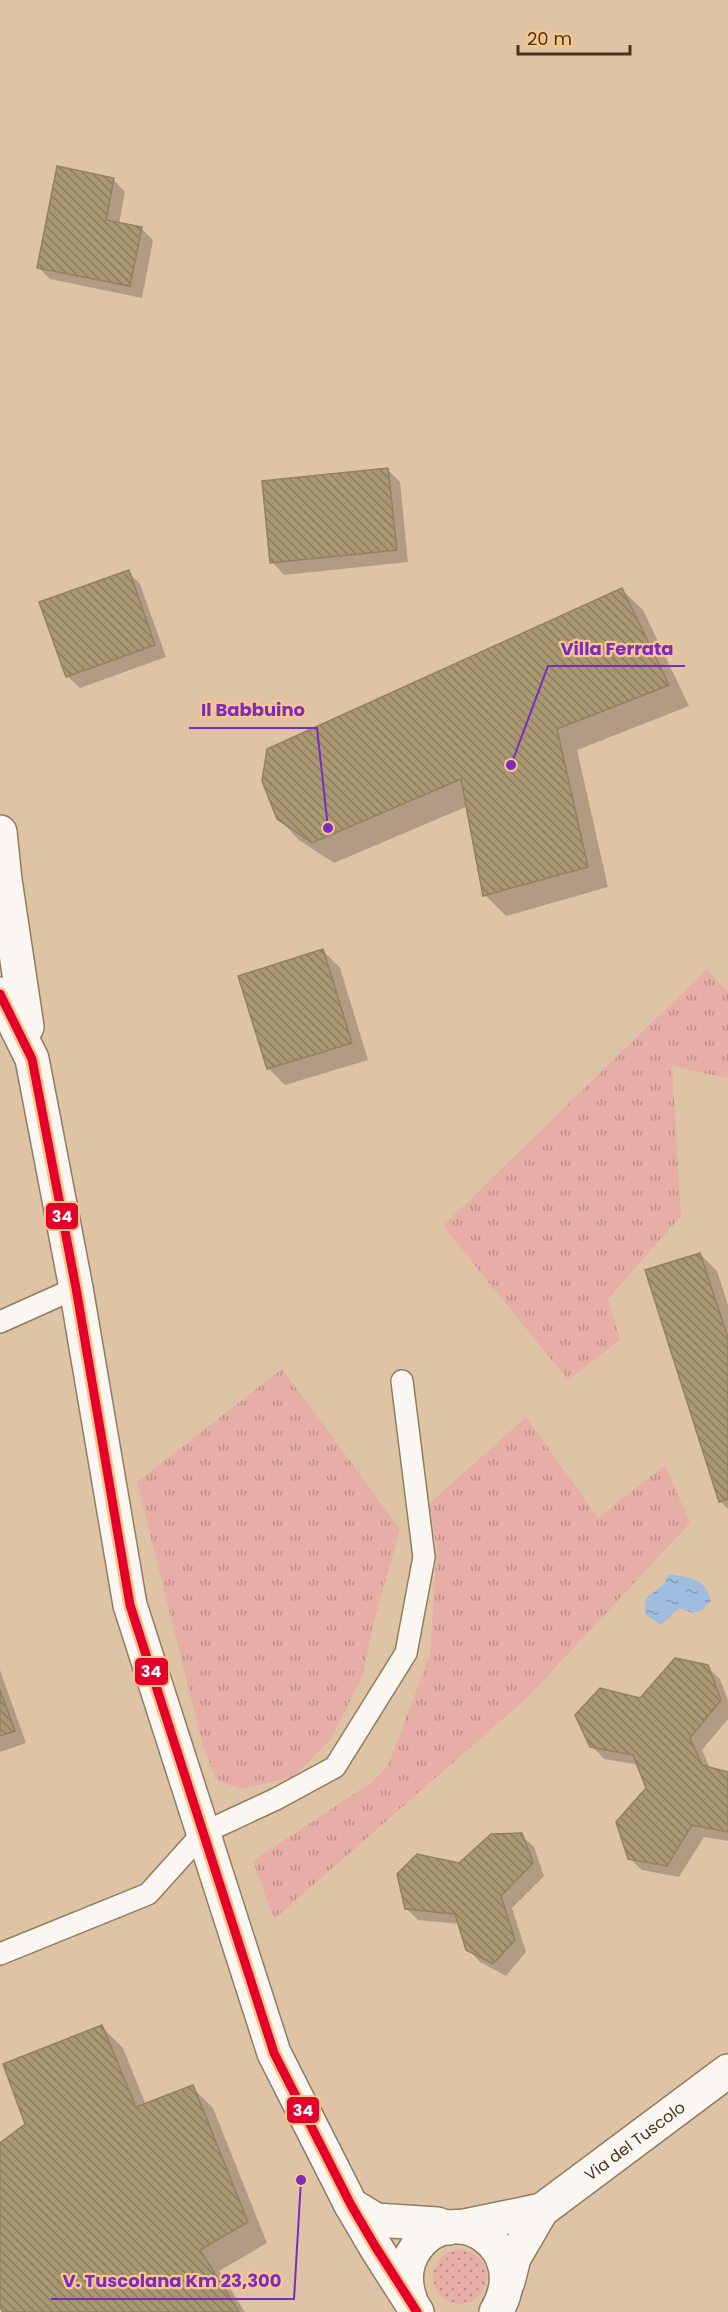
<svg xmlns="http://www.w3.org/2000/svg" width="728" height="2312" font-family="Poppins,sans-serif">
<defs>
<pattern id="grass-dots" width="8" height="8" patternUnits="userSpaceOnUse" patternTransform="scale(1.5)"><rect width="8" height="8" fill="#e6aea6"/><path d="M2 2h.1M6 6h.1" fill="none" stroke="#bc8e87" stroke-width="1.8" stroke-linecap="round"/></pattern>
<pattern id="park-tufts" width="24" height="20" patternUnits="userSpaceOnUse" patternTransform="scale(1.5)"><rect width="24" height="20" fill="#e6aea6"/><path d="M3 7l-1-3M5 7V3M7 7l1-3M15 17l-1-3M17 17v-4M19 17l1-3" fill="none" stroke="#bc8e87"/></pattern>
<pattern id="water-ripples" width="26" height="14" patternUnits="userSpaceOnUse" patternTransform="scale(1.5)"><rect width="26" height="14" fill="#9fbdde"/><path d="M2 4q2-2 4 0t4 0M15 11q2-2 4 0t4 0" fill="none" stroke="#849ab3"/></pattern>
<pattern id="building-back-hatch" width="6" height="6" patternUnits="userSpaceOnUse" patternTransform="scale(1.5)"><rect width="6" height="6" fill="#aa9873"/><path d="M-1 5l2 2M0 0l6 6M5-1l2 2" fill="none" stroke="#8c7d5e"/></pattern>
</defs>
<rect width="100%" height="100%" fill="#dec3a4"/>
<path fill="url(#grass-dots)" d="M433 2277a27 27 0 1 1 54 0a27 27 0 1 1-54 0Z"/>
<path fill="url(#park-tufts)" d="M706,970l22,22v86l-56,-12 9,150 -73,83 12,41 -52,40 -125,-154z
M282,1369l118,160 -28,100 -9,46 -32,64 -38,38 -51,12 -26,-9 -13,-34 -66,-264z
M526,1417l72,101 67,-53 25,58 -163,175 -253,221 -21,-58 119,-79 16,-16 42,-112 7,-106 -8,-44z"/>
<path fill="url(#water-ripples)" d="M669,1574c20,4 37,3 42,27l-9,9 -9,3 -14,-5 -18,17 -16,-11 1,-16 18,-14z"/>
<path fill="#0003" d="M113,179l12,13 -6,32 22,4 12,12 -11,58 -92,-19 -12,-12z
M388,470l12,12 8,80 -124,13 -12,-13z
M128,572l12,12 26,73 -86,31 -13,-12z
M622,590l21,20 46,96 -112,44 31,137 -102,29 -21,-21 -17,-89 -134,57 -35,-23 -21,-22z
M323,951l17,17 28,92 -83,25 -17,-17z
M700,1254l17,17 11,34v204l-8,-8z
M707,1667l13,12 8,21v19l-26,31 8,18 18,5v68l-24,-4 -25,40 -37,-7 -13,-12 19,-70 -9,-23 -35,-6 -12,-13 49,-47z
M0,1670l26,73 -26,9z
M521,1835l13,12 10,29 -32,32 14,44 -20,24 -26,-14 -12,-13 -8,-25 -42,-4 -12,-12 54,-43z
M102,2027l21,21 23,57 46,-18 21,21 54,135 -48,28 26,41h-240l-5,-8v-159l27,-20z"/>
<path fill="url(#building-back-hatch)" stroke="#928165" stroke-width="1.5" d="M57,166l57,12 -8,42 36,7 -12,59 -93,-18z
M388,468l9,82 -127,13 -8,-82z
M129,570l26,75 -89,32 -27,-75z
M622,588l47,97 -112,44 31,138 -105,29 -22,-117 -149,64 -35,-24 -15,-38 5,-32z
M323,949l29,94 -85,26 -29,-93z
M700,1253l28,85v161l-9,3 -74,-232z
M675,1658l33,7 13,35 -31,38 12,27 26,7v60l-36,-7 -25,41 -39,-7 -12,-37 30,-34 -13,-33 -43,-8 -15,-32 25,-27 40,10z
M0,1690l15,41 -15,5z
M522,1833l11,30 -32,33 14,44 -22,24 -27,-14 -11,-36 -50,-5 -8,-35 20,-20 42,9 32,-29z
M102,2025l34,82 57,-22 55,137 -48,28 39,62h-236l-3,-5v-164l25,-19 -22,-60z"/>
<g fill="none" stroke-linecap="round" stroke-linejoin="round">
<g stroke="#917d61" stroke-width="24">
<path id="lane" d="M0,1322l76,-34
M0,1954l148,-60 55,-61 73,-34 59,-32 71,-114 18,-96 -22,-176"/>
</g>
<g stroke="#917d61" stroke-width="36">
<g id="secondary">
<path d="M0,832l5,48 22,147"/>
<path d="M0,994l32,65 44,229 54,317 144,448 77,152 24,41 42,66"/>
<path d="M351,2205l25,15 61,4 12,4"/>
<path d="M460,2227l82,-17"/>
<path id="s1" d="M508,2282l6,-24 28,-48 186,-139"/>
<path d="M411,2301c-7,-18 -7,-36 5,-53 37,-52 119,-1 80,64"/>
</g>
</g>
<use href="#lane" stroke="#faf6f1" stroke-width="21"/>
<use href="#secondary" stroke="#faf6f1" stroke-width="33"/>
<g stroke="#f6c68b" stroke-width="14">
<path id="bus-1" d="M0,994l32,65 44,229 54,317 144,448 77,152 24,41 42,66"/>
</g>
<use href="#bus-1" stroke="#e4002b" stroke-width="9"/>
</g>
<g text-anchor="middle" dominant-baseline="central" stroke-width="4.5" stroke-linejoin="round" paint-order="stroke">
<g font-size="16" fill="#48351d" stroke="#f6c68b">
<text stroke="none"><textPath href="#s1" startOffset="196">Via del Tuscolo</textPath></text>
</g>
</g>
<path fill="none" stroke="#7b2cbf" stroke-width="2" d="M511 765L548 666H685M328 828L317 728H189M301 2180L294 2299H51"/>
<g fill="#7b2cbf" stroke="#f6c68b" stroke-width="2">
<circle cx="511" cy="765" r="6"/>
<circle cx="328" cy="828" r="6"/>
<circle cx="301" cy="2180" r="6"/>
</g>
<g font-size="18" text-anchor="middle" font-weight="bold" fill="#7b2cbf" stroke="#f6c68b" stroke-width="4.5" stroke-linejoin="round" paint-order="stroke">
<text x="617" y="655">Villa Ferrata</text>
<text x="253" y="716">Il Babbuino</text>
<text x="172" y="2287">V. Tuscolana Km 23,300</text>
</g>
<g stroke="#f6c68b" stroke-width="2">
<rect x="45" y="1202" width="34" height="28" rx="6" fill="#e4002b"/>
<rect x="134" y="1657" width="35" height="29" rx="6" fill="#e4002b"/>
<rect x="286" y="2096" width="34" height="28" rx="6" fill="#e4002b"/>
</g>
<g font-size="16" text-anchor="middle" font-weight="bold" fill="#fff">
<text x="62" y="1222">34</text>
<text x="151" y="1677">34</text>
<text x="303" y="2116">34</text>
</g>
<path d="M518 45v9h112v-9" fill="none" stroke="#48351d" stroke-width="3"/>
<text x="527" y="45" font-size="18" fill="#48351d" stroke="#f6c68b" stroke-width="4.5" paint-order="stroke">20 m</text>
</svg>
